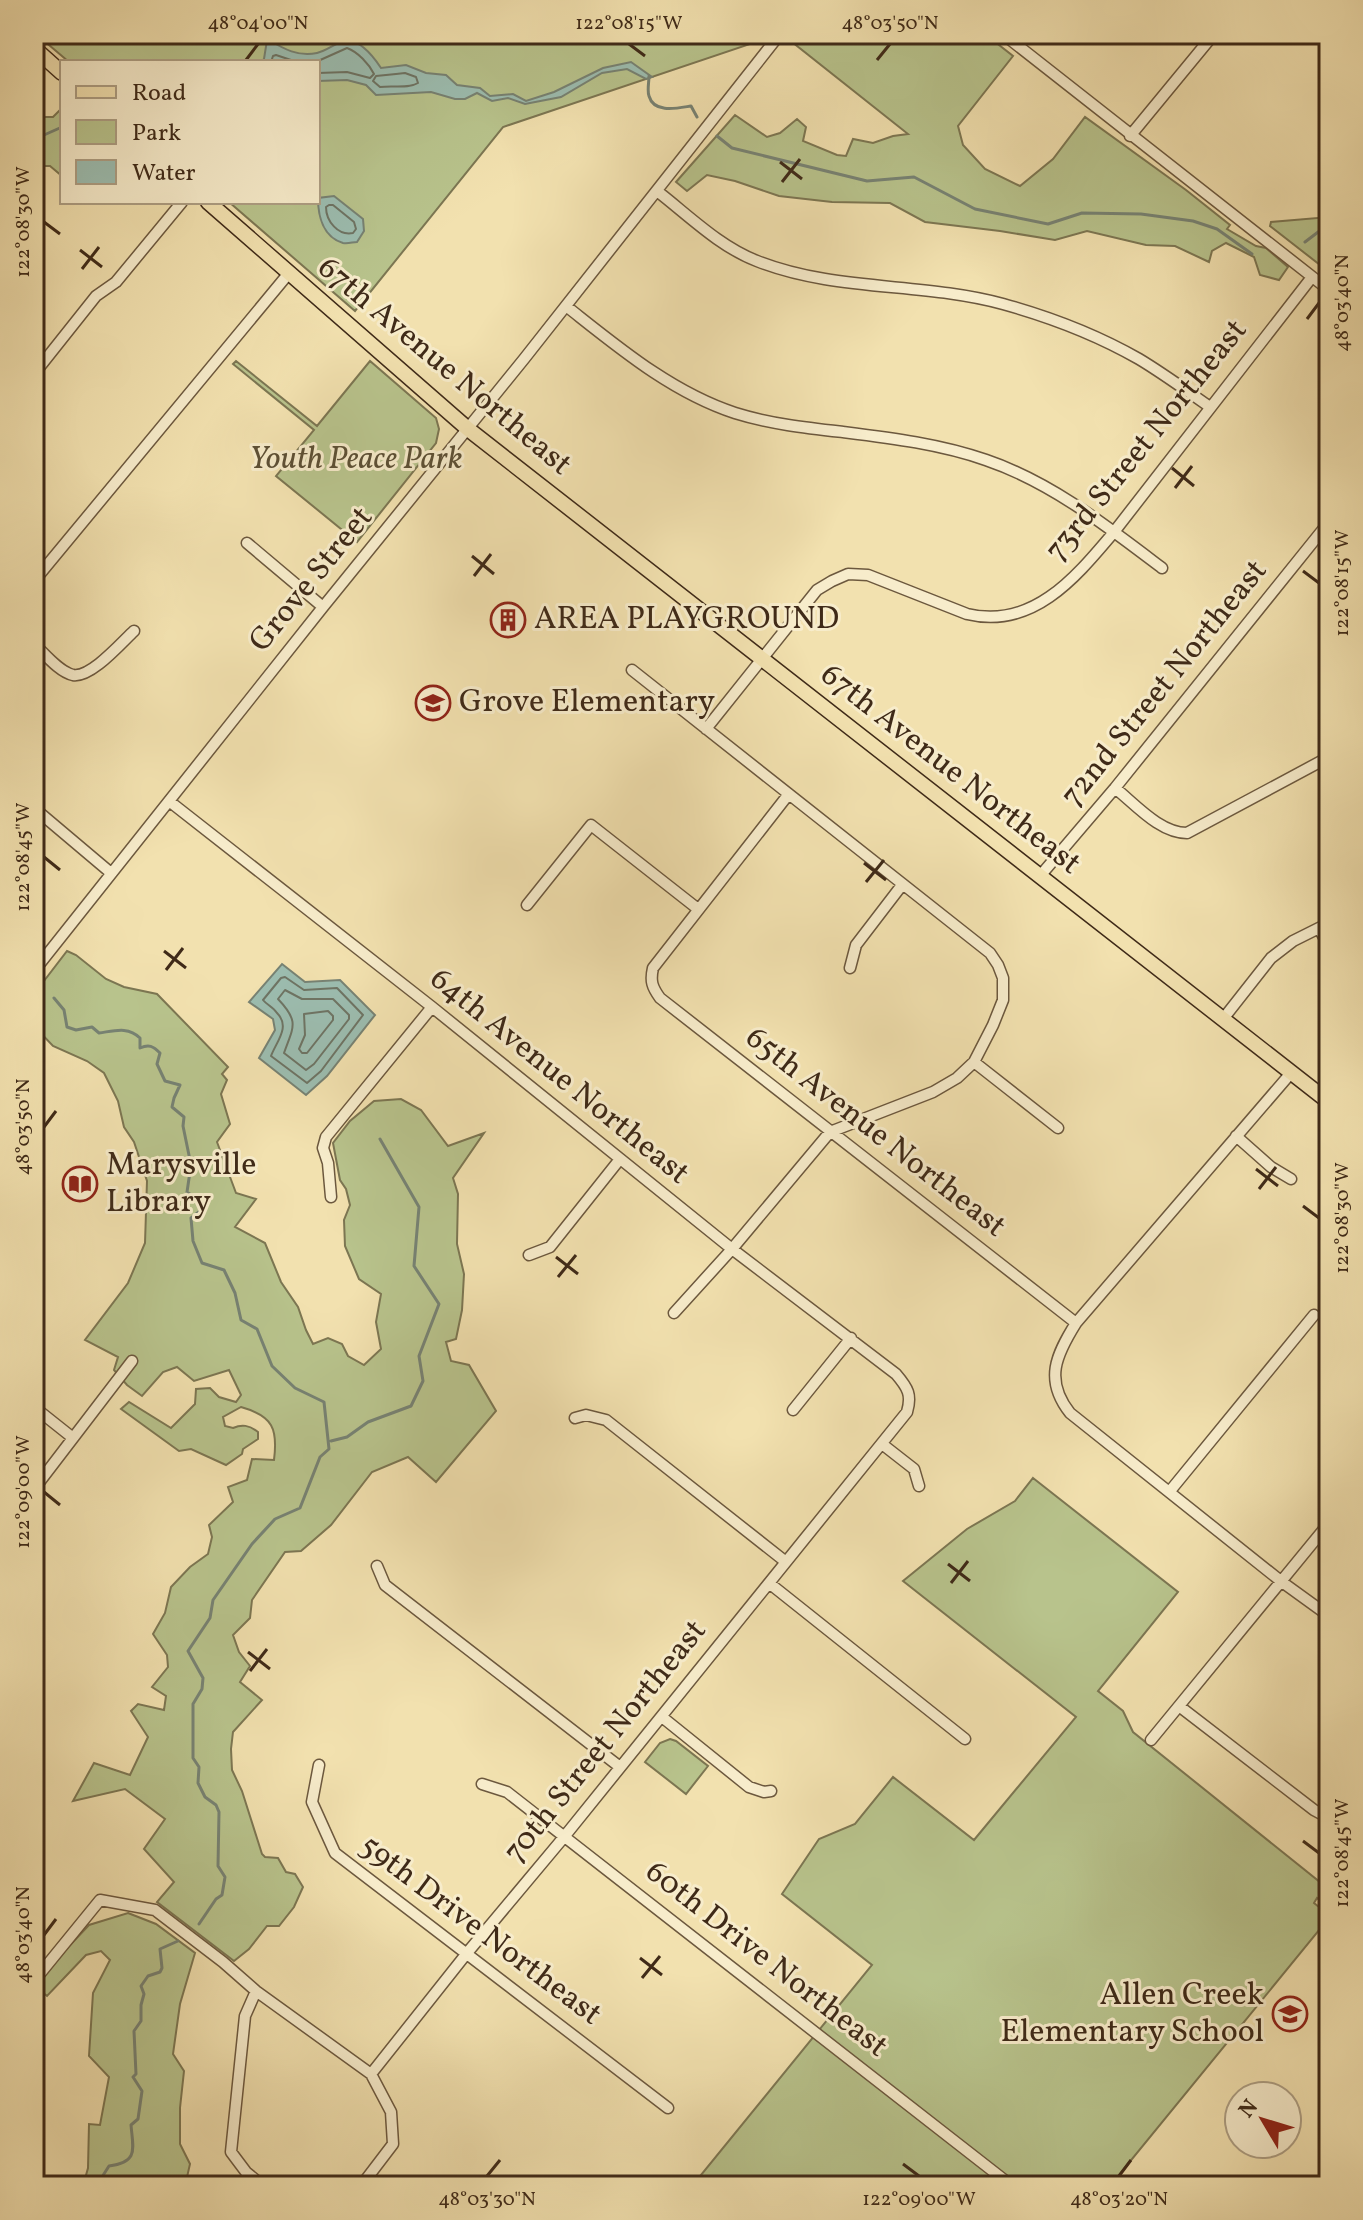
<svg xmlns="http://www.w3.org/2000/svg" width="1363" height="2220" font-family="Vollkorn,serif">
<rect width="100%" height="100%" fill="#f2e1af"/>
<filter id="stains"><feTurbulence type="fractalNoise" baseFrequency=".0025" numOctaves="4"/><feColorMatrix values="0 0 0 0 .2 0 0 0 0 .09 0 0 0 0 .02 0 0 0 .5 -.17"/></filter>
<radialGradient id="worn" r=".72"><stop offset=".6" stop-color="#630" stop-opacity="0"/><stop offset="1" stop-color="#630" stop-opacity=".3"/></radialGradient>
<path fill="#b8c38c" stroke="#7c7652" stroke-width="2" d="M36,34h731l-5,6 -259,87 -148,184 -126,-109h89v-140h-249z
M790,34h195l28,22 -55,70 5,19 22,24 35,17 33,-27 32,-42 101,73 44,35 -3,4 29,17 10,2 22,19 -9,13 -19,-5 -6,-18 -28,-14 -14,8 -3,11 -34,-16 -29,-1 -59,-14 -32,9 -55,-9 -75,-9 -35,-19 -58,-1 -53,-6 -44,-15 -28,-6 -20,16 -11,-9 59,-67 32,22 13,-4 17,-14 9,8 -3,14 34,14 9,1 7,-17 20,4 20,-7 15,-2 -121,-96z
M62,108v68l-12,-10h-16v-49h19z
M1329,217v55l-59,-46 1,-4z
M236,361l81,65 53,-65 66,57 3,11 -3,14 -79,99 -81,-66 38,-46 -81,-66z
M67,951l9,4 30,24 18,8 33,7 71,73 -6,7 5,6 -6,14 9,30 -13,18 19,51 20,6 -21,28 30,16 16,39 17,25 8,23 7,14 15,-6 14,6 6,12 16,9 17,-16 -5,-27 5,-28 -22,-15 -14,-33 -1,-26 6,-15 -4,-16 -6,-9 -7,-37 17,-22 24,-20 27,-2 20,11 27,36 36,-13 -31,45 5,16 -1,50 7,30 -2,36 -6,29 -10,3 5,19 18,4 27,46 -60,71 -28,-25 -36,15 -41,53 -30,26 -16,1 -33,48 -2,18 -17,17 6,17 11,14 -10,16 22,18 -29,32 -2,17 1,21 10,21 20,63 3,3 13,1 8,14 9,2 8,13 -9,20 -15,19h-12l-18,23 -15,12 -77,-59 17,-20 -30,-33 21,-30 -40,-30 -52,12 21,-38 36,12 18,-38 -17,-26 7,-7 26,6 2,-14 -14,-9 16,-20 -1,-12 -14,-21 12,-21 6,-26 19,-20 18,-13 4,-17 -3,-12 24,-23 -5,-15 19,-7 5,-21 22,1c4,-31 -1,-44 -33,-53l-18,10 2,9 8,2c9,-4 16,-3 25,4v7l-15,10 -1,5 -16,11 -35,-16 -12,2 -58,-42 8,-7 42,26 24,-24 1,-15 14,-1 9,9 17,5 5,-7 -12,-25 -35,11 -17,-14 -14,5 -21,24 -15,-11 -13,-15 4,-13 -33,-17 43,-57 17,-40 2,-62 -13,-39 -10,-15 -6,-26 -14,-28 -17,-12 -34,-15 -19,-20v-32z
M1033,1478l145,114 -80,99 25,20 10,21 193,155 -5,6 8,6v8l-12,-9 -3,5 15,12v3l-219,268h-418l180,-221 -90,-71 37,-55 36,-15 38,-47 81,63 102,-123 -173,-136 64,-52 48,-28z
M670,1739l6,2 32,25 -22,28 -41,-32 15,-19z
M128,1913l28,11 39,29 -15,51 -7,50 11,17 -4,37v36l10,20 -5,22h-102l5,-18 1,-44 11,1 9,-48 -20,-21 4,-63 17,-33 -9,-9 -15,4 -39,41 -11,-9 20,-27 33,-35z"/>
<path fill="#9cbdb0" stroke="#778273" stroke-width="2" d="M267,40h2c15,9 29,17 48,13 9,-2 16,-8 24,-11 16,-6 32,14 40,26l25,-3 20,8 20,2 11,10 23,3 10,8 23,-2 13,7 28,-9 49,-24 28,-6 21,15 -6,2 -19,-10 -25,4 -41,24 -36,7 -17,-6 -16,3 -15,-8 -12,6h-10l-24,-7 -55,3 -10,-10 -19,-5 -29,1v-19h-57l3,-3z
M334,196l29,23 1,12 -7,11c-4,0 -9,2 -14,1 -20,-6 -25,-27 -25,-45z
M282,964l23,18 35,-2 35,35 -48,61 -21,19 -47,-37 16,-28 -2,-11 -24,-17z"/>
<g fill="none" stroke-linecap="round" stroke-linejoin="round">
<path stroke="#6e7464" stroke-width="2" d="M271,62l2,-6 3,-1 15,5 27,1 29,-13c11,4 22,16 27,26l-4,4 -23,-6 -29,1
M396,74l9,-1 11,4 2,6c-10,6 -25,2 -38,4l-7,-6 3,-5z
M329,205h4l21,17 2,7 -3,4c-15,3 -27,-12 -27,-26z
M285,977l19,13 33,-2 26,27 -42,56 -14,12 -36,-27c5,-14 20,-29 6,-43 -4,-6 -10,-8 -14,-13l18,-22z
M285,990l17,9h31l16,16v4l-35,45 -8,6 -22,-17c9,-26 16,-31 -6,-54z
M328,1011l5,5v4l-26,33h-5l-3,-4 6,-14 -1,-21z"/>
<path stroke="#778273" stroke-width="3" d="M649,76c0,6 -2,15 0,20 5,18 29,12 42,10l6,11
M34,131l10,4 18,-8
M717,136l15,12 135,33 47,-4 61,32 73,15 34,-11 59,1 52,7 24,8 35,25
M1305,242l21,-16 3,1
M54,998l10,12 3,17 9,3 16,-3 7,6c15,-2 29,-7 41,5v10c9,-4 13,-2 20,5l-3,11 8,17 15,4 -6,13 -2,9 12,10 -1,9 8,39 -4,27 15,11 -2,8 -9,7 2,23 9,22 22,7 11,23 6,27 16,9 15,37 23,22 29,14 5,47 -9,8 -20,51 -25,11 -23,25 -39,56 -3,18 -22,33 15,27 -1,11 -9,15v54l6,9 -1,16 7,14 11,8 3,7 -1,54 7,11 -3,18 -6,4 -17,25
M331,1441l16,-4 21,-15 43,-16 12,-25 -4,-25 20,-52 -25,-38 5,-59 -39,-68
M99,2186l3,-9 7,-11c30,-4 24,-17 22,-41l7,-6 4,-28 -9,-14 3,-3 -2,-43 7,-10v-16l3,-11 -3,-8 7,-10 12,-4 2,-4 -2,-19 18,-8"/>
<g stroke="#6c583e" stroke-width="13">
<path id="minor" d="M1003,34l326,256
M1130,136l84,-102
M657,191c31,24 63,56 100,70 78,31 166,21 246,43 47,13 94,31 136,55 25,15 48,32 71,48
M566,306c52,41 105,86 169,107 35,11 72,15 108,19 48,6 97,12 143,28 65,22 122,67 176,108
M34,374l62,-78 20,-14 66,-80
M247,543l76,64
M34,581l255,-308
M34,644c10,9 25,28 39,31 18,3 48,-32 61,-44
M632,670l358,283 8,12 5,13v22l-10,25 -19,37 -17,16 -24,14 -103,40 -98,117 -58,64
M706,729l111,-139 15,-9 16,-7 20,1 99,39c66,16 109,-37 147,-82l198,-255
M1115,788c21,17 45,45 72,45l142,-76
M788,795l-135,173c-3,13 -1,19 7,30l416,325
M169,801l263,206 300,242 164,125c12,14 16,21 11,38l-343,425 -97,116 -96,121
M34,808l77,65
M1040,876l75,-88 214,-266
M527,905l64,-80 107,84
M1319,928l10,19
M850,968l6,-23 46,-60
M34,971l289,-364 201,-248 256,-325
M1223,1019l48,-61 22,-17 36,-18
M974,1062l84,66
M1291,1073l-215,250c-20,32 -32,57 -6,90l212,169 47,34
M1236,1136l35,31 20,12
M331,1197l-3,-34 -5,-15 3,-11 106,-130
M529,1255l21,-8 70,-88
M34,1407l39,31
M793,1410l58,-72
M575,1418l11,-3 20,5 180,142
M882,1444l32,25 5,17
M34,1489l98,-128
M1170,1491l144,-176
M377,1566l8,19 235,182
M769,1583l196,156
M1179,1706l135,104 15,8
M662,1717l87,70 15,5 7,-1
M1151,1740l178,-217
M319,1765l-7,37 23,51 333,255
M482,1784l25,8 505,394
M34,1981l66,-81 55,10 68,52 33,29 115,83 20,38 2,32 -32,42
M256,1991l-11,25 -14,136 15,20 17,14"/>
</g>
<g stroke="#3f2a18" stroke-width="17">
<path id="major" d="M34,48l28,25
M208,202l260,227 861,673"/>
</g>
<use href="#minor" stroke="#f7eccb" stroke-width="10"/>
<use href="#major" stroke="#f2e1af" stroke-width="14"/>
</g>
<path fill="none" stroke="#3f2a18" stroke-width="3" d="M629,44l16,12M246,60l12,-16M877,60l13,-16M780,162l22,17M782,182l18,-23M44,222l16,12M80,250l22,17M82,269l17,-22M1307,319l12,-16M1172,468l22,18M1175,488l17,-22M472,556l22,18M1303,571l16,12M474,576l17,-22M44,857l16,13M864,863l22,17M866,882l18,-22M164,951l22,17M166,970l17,-22M44,1127l12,-16M1256,1169l22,17M1259,1189l17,-22M1303,1206l16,12M556,1257l22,17M558,1277l18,-22M44,1492l16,13M948,1564l22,17M951,1583l17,-22M248,1652l22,17M250,1671l17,-22M1303,1841l16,12M44,1935l12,-16M640,1958l22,17M642,1978l18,-22M903,2164l16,12M487,2176l13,-16M1119,2176l12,-16"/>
<defs>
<g id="building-ring" transform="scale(1.8)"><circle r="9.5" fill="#f7eccb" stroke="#8f2418" stroke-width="1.5"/><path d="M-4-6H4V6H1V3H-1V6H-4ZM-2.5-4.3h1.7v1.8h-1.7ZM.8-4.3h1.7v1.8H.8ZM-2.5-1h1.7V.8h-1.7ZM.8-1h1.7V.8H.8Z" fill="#8f2418"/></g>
<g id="school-ring" transform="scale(1.8)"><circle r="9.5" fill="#f7eccb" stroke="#8f2418" stroke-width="1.5"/><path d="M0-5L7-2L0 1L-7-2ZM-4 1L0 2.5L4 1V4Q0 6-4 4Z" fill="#8f2418"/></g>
<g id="library-ring" transform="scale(1.8)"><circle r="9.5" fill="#f7eccb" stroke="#8f2418" stroke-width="1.5"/><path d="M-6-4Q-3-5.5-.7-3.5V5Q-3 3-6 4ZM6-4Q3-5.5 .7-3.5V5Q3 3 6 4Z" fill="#8f2418"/></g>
</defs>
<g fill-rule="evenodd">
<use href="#building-ring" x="508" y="620"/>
<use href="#school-ring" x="433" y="703"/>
<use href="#library-ring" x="80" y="1184"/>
<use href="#school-ring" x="1290" y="2014"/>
</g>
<g text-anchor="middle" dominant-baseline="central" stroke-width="6" stroke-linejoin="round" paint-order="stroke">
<g font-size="32" fill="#3f2a18" stroke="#f7eccb">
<text transform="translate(444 367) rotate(40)">67th Avenue Northeast</text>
<text transform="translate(1147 441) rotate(-51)">73rd Street Northeast</text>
<text transform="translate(312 580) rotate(-51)">Grove Street</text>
<text transform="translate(1165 684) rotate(-51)">72nd Street Northeast</text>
<text transform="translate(950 770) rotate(38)">67th Avenue Northeast</text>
<text transform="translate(559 1077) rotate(39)">64th Avenue Northeast</text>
<text transform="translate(875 1133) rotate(38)">65th Avenue Northeast</text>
<text transform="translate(606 1742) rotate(-51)">70th Street Northeast</text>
<text transform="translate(480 1931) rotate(37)">59th Drive Northeast</text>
<text transform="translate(766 1960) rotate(38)">60th Drive Northeast</text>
</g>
<g font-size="32" font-style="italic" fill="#5d5035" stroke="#f7eccb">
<text x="356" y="460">Youth Peace Park</text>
</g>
<g font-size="32" fill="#3f2a18" stroke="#f7eccb" text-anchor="start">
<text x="534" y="620">AREA PLAYGROUND</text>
<text x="459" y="703">Grove Elementary</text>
<text x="106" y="1166">Marysville<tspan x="106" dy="37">Library</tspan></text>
<text x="1264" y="1996" text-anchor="end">Allen Creek<tspan x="1264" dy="37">Elementary School</tspan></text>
</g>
</g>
<rect width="1363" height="2220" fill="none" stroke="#f2e1af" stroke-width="88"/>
<rect x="60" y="60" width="260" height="144" fill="#f7eccb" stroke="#ad9e83" stroke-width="2"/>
<rect x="76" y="86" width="40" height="12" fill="#f2e1af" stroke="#ad9e83" stroke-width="2"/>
<text x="132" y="100" font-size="24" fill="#3f2a18">Road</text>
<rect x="76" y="120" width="40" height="24" fill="#b8c38c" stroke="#ad9e83" stroke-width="2"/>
<text x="132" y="140" font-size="24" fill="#3f2a18">Park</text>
<rect x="76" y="160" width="40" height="24" fill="#9cbdb0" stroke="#ad9e83" stroke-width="2"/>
<text x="132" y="180" font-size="24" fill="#3f2a18">Water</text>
<g transform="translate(1263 2120) rotate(308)"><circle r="38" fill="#f7eccb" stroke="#ad9e83" stroke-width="2"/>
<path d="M0-6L14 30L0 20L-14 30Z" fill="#8f2418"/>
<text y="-12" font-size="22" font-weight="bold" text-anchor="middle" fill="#3f2a18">N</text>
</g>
<rect x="44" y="44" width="1275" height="2132" fill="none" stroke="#3f2a18" stroke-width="3"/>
<g font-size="20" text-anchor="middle" fill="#3f2a18">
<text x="258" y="29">48°04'00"N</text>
<text x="629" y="29">122°08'15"W</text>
<text x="890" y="29">48°03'50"N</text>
<text transform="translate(22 222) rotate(-90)" y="7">122°08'30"W</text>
<text transform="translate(1341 303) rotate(-90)" y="7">48°03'40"N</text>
<text transform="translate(1341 583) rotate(-90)" y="7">122°08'15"W</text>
<text transform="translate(22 857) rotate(-90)" y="7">122°08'45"W</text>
<text transform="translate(22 1127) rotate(-90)" y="7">48°03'50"N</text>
<text transform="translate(1341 1218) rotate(-90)" y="7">122°08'30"W</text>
<text transform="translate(22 1492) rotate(-90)" y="7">122°09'00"W</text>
<text transform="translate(1341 1853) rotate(-90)" y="7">122°08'45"W</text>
<text transform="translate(22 1935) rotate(-90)" y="7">48°03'40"N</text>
<text x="487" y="2205">48°03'30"N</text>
<text x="919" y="2205">122°09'00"W</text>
<text x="1119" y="2205">48°03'20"N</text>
</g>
<rect width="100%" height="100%" filter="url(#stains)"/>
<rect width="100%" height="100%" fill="url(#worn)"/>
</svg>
